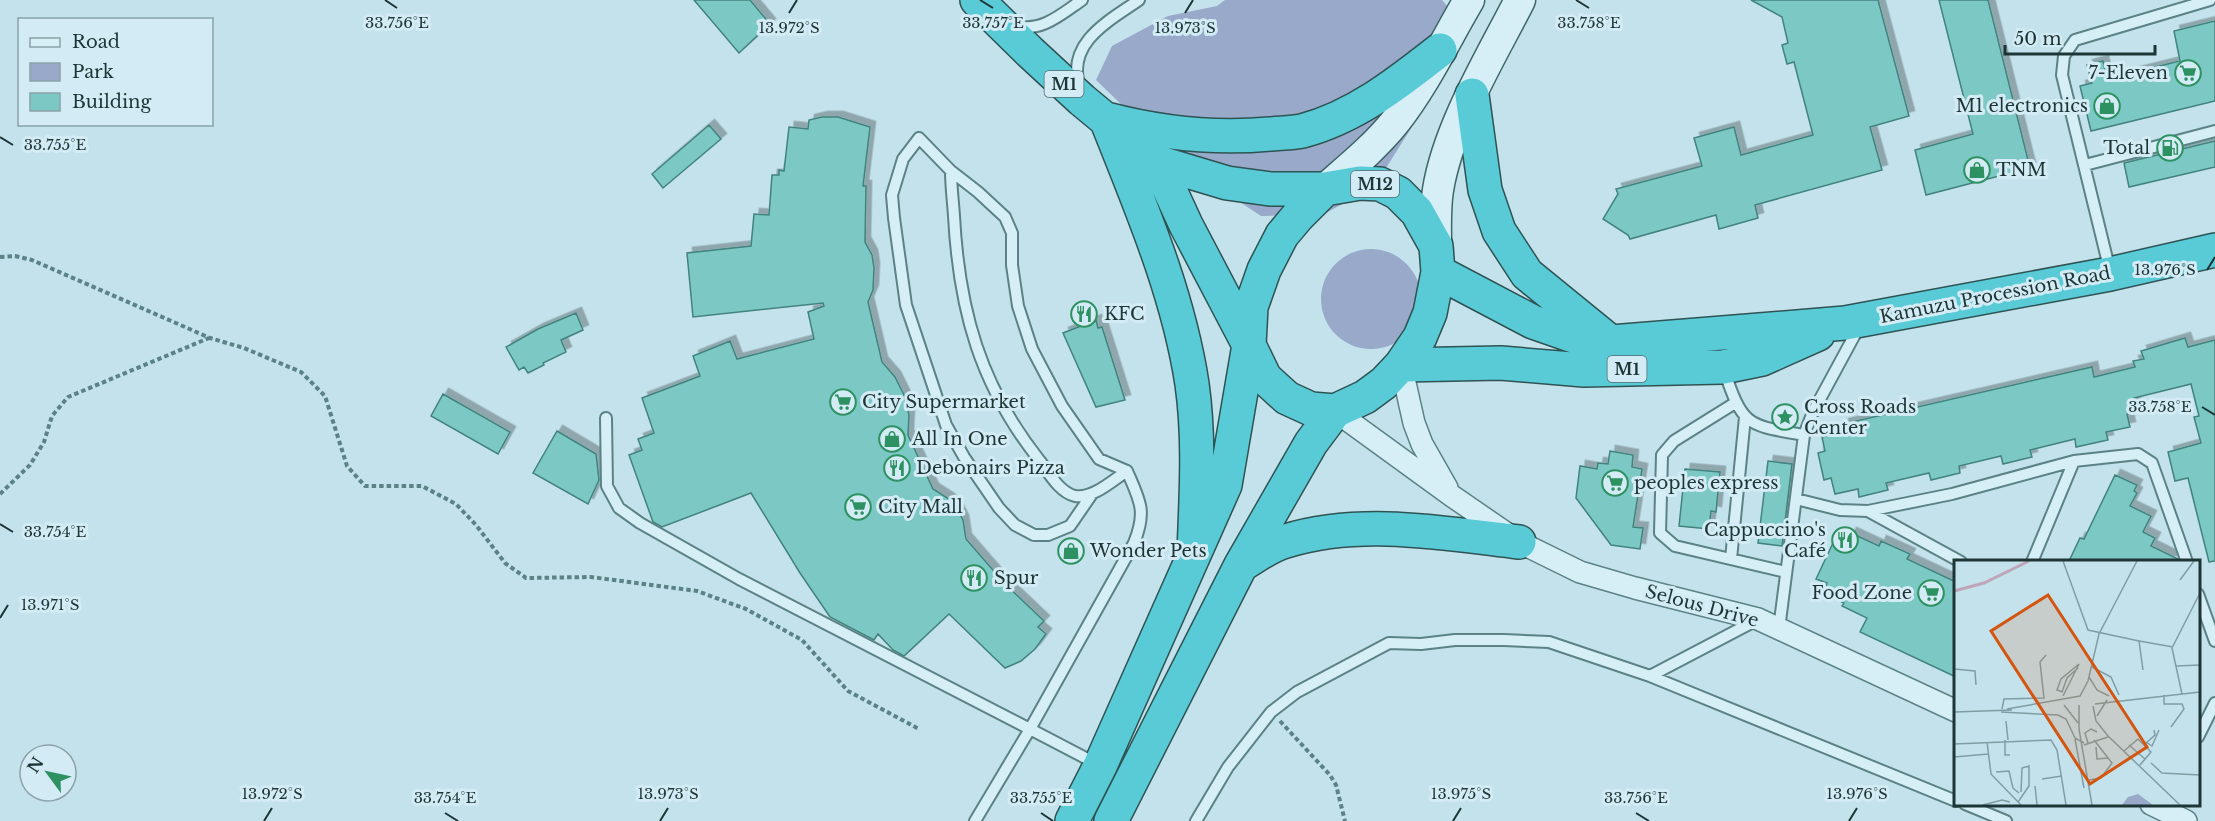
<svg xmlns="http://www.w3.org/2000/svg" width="2215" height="821" font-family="'Libre Baskerville',serif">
<defs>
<filter id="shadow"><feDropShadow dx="5.5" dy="-5.5" stdDeviation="0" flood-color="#0004"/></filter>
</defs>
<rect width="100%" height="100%" fill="#c3e2ec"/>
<path fill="#98a9c9" d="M1225,0h217l22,26 -27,61 -63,100 -50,27 -63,2 -77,-51 -88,-85 16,-34 56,-30 49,-10z
M1321 299a50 50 0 1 1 100 0a50 50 0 1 1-100 0Z"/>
<path fill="#7bc8c4" stroke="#42837e" stroke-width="1.5" filter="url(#shadow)" d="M694,0h56l20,24 -31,29z
M1751,0h127l31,116 -39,11 12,43 -127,35 3,13 -39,11 -3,-14 -86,24 -2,-4 -25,-16 15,-25 -2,-5 86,-23 -8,-28 40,-11 7,28 72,-20 -19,-73 -7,2 -5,-19 6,-2 -6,-26z
M1939,0h49l42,168 -104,27 -11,-45 58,-16z
M2215,21v80l-124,30 -11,-45 12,-3 -5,-18 16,-4 4,18 73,-18 -6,-30z
M822,117h16l32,10 -7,59h3l-1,56 7,13 2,13 -1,22 -5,12 14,60 13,15 9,18 5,20 -1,20 25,54 16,10 8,10 6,11 3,19 39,45 39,37 -6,6 8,7 -11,15 -14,12 -16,7 -56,-54 -45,42 -11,-6 -15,-16 -4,6 -44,-23 -30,-44 -49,-80 -89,34 -9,-5 -24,-67 13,-5 -4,-11 16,-6 -12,-35 58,-22 -7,-20 37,-15 7,18 77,-20 -6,-27 16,-6 -1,-3 -130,14 -6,-64 64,-7 3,-32 15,1 3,-40h7v-5l5,1 5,-44 19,2 1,-9z
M709,125l12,14 -58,49 -11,-14z
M2215,141v26l-86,20 -5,-24z
M576,313l7,17 -22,10 5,12 -23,11 1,2 -16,8 -4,-6 -5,3 -13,-23 32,-18z
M1096,320l2,8 4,-1 23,73 -29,7 -33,-74z
M2185,338l3,9 27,-7v221l-6,1 -21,-84 -13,3 -7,-29 33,-9 -7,-26 5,-1 -8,-32 -57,14 3,14 -10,2 3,13 -24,5 2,8 -32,7 -1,-8 -45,11 2,7 -29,7 -2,-8 -42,10 1,7 -29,7 -2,-7 -43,10 2,7 -29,7 -1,-8 -23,5 -4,-16 -7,2 -6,-27 7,-2 -3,-14 23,-5 -2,-8 249,-57 2,10 41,-10 -2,-6 11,-2 -3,-8z
M443,394l67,38 -12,22 -67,-38z
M557,431l39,23 3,26 -11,24 -55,-31z
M1610,451l23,4 -1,12 10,2 -9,58 10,1 -3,21 -29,-4 -35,-47 4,-32 17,3 1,-6 10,1z
M1768,461l24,3 -10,82 -24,-3z
M1685,469l35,3 -4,40 -5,-1 -2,18 -30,-3z
M2115,475l22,10 -3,6 3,2 -7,13 21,10 -8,16 12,6 -4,8 27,13 1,2h-110l11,-23 4,1z
M1851,533l28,13 2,-5 29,13 -3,5 49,23v95l-96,-45 7,-14 -25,-12 2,-3 -21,-10 4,-10 -11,-4 17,-36 11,5z"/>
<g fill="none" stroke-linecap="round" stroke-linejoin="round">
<g stroke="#5b8285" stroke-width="14">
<path id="lane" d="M1015,25c25,9 48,-12 67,-25
M1079,85c-12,-43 30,-64 60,-85
M2085,165l130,-34
M951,171c0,15 2,30 3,45 5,94 26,170 86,245 9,12 19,31 35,35 18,3 38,-16 52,-25
M2110,271l-48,-196 2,-19 11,-16 135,-40
M1724,370c19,57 23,55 80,65
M1735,403l-61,38 -12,14 -2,78 15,13 111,26
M606,418l1,68 12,22 21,15 99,56 291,150 -55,92
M1092,494l-22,32 -22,9h-14l-19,-10 -16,-17 -35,-51 -18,-32 -40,-120 -12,-87 -2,-23 11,-36 16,-21 32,33 27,21 27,25 7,16v32l6,41 14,43 30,57 37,53 28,12c13,30 20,40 7,72l-104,186 67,35
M1796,499l44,11 28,1 84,-17 122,-33 64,-7 14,9 35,99
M1868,511l93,51
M1731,559l14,-142
M2032,562l42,-101
M2198,594l17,47
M1779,629l25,-194 9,-23 46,-85
M1650,676l306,125
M2198,737l17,-34
M1965,804l41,17
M1196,821l32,-54 43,-55 26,-20 92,-49 32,1 34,-4h49l45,2 101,34 105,-55"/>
</g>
<g stroke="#5b8285" stroke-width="24">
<path id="street" d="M1401,365l13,58 8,21 25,44
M1335,411l117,85 67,46 61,30 55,16 123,31 198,92
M2151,804l35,17"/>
</g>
<g stroke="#3e6667" stroke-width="33">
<path id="secondary" d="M1325,189c24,-21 50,-42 70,-67 29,-37 50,-81 74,-122
M1436,246c0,-18 -1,-38 2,-56 10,-63 53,-133 82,-190"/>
</g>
<g stroke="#2f5353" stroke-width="36">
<path id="highway" d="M977,0l53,52 52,48 75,62 70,21 43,6h55
M1472,95l13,95 14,41 28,43 81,66
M1360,183l20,1 18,9 19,19 19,34 2,26 -8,41 -10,24 -19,28 -17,18 -19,14 -30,14 -24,-2 -24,-11 -22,-20 -16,-33 2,-38 13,-37 18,-35 16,-19 27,-27z
M1438,272l95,50 43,15 35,5 234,-19 265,-49 105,-24
M1401,365l100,-2 83,7 139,-3 39,-8 56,-25
M1194,553c2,-56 6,-113 -2,-169 -14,-92 -52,-179 -86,-265 53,14 109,20 164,15 10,-1 22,-1 32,-3 53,-14 96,-48 138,-81
M1241,565c14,-8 29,-20 45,-24 75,-23 157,-8 233,1
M1072,821l28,-55 125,-281 24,-140 -63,-120 -29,-63
M1111,821l130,-256 70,-122 24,-32"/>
</g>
<path stroke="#5b8285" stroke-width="4" stroke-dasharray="4.5 3" stroke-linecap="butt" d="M0,257l15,-1 17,4 178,78 34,10 57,24 24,24 22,70 18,20h57l34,18 20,21 29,38 21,15 65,-1 106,14 49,18 56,31 46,51 71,38
M0,494l30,-29 14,-23 8,-26 16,-19 141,-59
M1280,721l50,54 6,10 9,36"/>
<use href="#lane" stroke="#d6eff7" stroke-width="10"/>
<use href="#street" stroke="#d6eff7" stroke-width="21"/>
<use href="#secondary" stroke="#d6eff7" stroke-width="30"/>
<use href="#highway" stroke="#58cbd7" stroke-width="33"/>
</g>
<path fill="none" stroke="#1e3536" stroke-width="2" d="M385,0l12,8M980,0l13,8M1576,0l13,8M789,13l8,-13M1185,13l8,-13M0,137l13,8M2207,270l8,-13M2202,407l13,8M0,524l13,8M0,618l8,-13M445,813l13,8M1041,813l12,8M1636,813l13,8M264,821l8,-13M660,821l8,-13M1453,821l8,-13M1849,821l8,-13"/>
<defs>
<g id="supermarket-ring" transform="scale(1.35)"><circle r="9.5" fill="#d3ebf4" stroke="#2e9162" stroke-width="1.5"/><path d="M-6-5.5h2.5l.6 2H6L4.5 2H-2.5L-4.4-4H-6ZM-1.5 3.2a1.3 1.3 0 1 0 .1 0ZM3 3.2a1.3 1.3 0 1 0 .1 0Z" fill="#2e9162"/></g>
<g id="shop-ring" transform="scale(1.35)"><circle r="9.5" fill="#d3ebf4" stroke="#2e9162" stroke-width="1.5"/><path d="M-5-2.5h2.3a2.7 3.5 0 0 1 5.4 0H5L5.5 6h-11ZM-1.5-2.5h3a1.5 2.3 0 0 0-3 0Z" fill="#2e9162"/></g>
<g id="fuel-ring" transform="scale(1.35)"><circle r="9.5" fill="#d3ebf4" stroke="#2e9162" stroke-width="1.5"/><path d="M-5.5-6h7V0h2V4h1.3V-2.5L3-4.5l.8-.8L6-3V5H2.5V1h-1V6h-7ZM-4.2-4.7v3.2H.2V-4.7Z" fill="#2e9162"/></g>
<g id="restaurant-ring" transform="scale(1.35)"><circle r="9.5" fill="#d3ebf4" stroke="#2e9162" stroke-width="1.5"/><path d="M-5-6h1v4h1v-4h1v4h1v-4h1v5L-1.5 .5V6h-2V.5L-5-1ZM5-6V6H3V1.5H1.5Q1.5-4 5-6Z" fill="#2e9162"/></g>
<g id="sight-ring" transform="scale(1.35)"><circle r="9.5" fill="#d3ebf4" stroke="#2e9162" stroke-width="1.5"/><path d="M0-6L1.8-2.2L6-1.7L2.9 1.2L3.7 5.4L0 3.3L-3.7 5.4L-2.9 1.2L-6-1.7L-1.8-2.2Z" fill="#2e9162"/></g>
</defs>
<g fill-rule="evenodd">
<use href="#supermarket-ring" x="2188" y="73"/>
<use href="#shop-ring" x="2107" y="106"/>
<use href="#fuel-ring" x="2170" y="148"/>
<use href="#shop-ring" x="1977" y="170"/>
<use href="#restaurant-ring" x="1084" y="314"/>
<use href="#supermarket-ring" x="843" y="402"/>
<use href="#sight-ring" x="1785" y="417"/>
<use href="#shop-ring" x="892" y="439"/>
<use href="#restaurant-ring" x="897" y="468"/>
<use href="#supermarket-ring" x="1615" y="483"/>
<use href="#supermarket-ring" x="858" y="507"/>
<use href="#restaurant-ring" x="1845" y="540"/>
<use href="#shop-ring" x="1071" y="551"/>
<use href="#restaurant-ring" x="974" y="578"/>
<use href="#supermarket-ring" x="1931" y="593"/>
</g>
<g text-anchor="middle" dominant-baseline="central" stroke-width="6" stroke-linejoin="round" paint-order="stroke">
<g fill="#d3ebf4" stroke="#546c6f" stroke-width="1.5">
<rect x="1044.5" y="71" width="39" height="26" rx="4.5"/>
<rect x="1351" y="171" width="48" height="26" rx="4.5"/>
<rect x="1607.5" y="356" width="39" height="26" rx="4.5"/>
</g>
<g font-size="16" font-weight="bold" fill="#1e3536">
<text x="1064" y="84">M1</text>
<text x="1375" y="184">M12</text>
<text x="1627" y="369">M1</text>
</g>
<g font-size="18" fill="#1e3536" stroke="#d3ebf4" text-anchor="start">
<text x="2168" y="73" text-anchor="end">7-Eleven</text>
<text x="2088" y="106" text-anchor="end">M1 electronics</text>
<text x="2150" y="148" text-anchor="end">Total</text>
<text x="1996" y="170">TNM</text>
<text x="1104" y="314">KFC</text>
<text x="862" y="402">City Supermarket</text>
<text x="1804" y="407">Cross Roads<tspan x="1804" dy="21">Center</tspan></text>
<text x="912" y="439">All In One</text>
<text x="916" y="468">Debonairs Pizza</text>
<text x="1634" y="483">peoples express</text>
<text x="878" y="507">City Mall</text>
<text x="1826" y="530" text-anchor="end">Cappuccino's<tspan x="1826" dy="21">Café</tspan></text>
<text x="1090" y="551">Wonder Pets</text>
<text x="994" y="578">Spur</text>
<text x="1912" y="593" text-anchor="end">Food Zone</text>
</g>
<g font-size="18" fill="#1e3536" stroke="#d3ebf4">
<text transform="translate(1995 295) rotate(-11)">Kamuzu Procession Road</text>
<text transform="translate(1702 606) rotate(15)">Selous Drive</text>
</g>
</g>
<g transform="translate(1954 560)">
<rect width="246" height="246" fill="#c3e2ec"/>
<path d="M184,234l15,11h-31l6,-8z" fill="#98a9c9"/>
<path fill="none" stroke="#bfa5b9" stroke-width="3" d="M0,31l30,-8 45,-22"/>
<path fill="none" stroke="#819da3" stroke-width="1.5" d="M109,1l25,69 51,11M226,20l14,-19M222,106l24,-1M138,107l19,10 8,18M0,109l21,2 1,14M189,110l-4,-29 34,6M135,117l8,13 12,6M108,132l5,-14 11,-10M109,132l-6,-2 4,-11 18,-15M228,134l-10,-46 28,-55M210,135v9h18l2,5 -13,18M109,136l16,-32M141,144l105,-12M110,145l14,18M125,145v24l13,76M139,146l3,15 12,15 72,69M48,149l2,-10 40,-1 -4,-36 6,-7M53,149l73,-13 8,-15 11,-47 38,-73M0,152l58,-2M47,152l57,3 8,4 9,19 9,5M143,156l10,-16M52,161l2,19M121,179l9,49M51,180v15h5M33,182l4,32 30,31M192,182l6,4 7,-16M134,183l-3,-10 6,-4 6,3M0,184l97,-4 6,10 9,55M191,184l10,-9 -1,-5M130,185l24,-8M175,185l16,14M142,187l1,12 11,-1M170,191l14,-12 13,13 -11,13M0,197l34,-3M197,203l11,10 38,2M42,212l13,-1 4,17 6,5M88,219l20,-3M135,220l12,-2 11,-15 -18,-23M81,226l2,19M64,242l11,-16v-20l-7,2 -1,24M29,245l19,-5 8,2"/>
<path fill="#d45510" fill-opacity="0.15" stroke="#d45510" stroke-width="3" d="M94,35l99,152 -57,37 -99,-153z"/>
<rect width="246" height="246" fill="none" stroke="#1e3536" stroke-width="3"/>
</g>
<g font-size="15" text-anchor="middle" fill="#1e3536" stroke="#d3ebf4" stroke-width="6" stroke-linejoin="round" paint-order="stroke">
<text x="397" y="28">33.756°E</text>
<text x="993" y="28">33.757°E</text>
<text x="1589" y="28">33.758°E</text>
<text x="789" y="33">13.972°S</text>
<text x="1185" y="33">13.973°S</text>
<text x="55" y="150">33.755°E</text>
<text x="2165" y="275">13.976°S</text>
<text x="2160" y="412">33.758°E</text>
<text x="55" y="537">33.754°E</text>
<text x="50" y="610">13.971°S</text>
<text x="272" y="799">13.972°S</text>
<text x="668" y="799">13.973°S</text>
<text x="1461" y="799">13.975°S</text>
<text x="1857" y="799">13.976°S</text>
<text x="445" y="803">33.754°E</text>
<text x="1041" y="803">33.755°E</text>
<text x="1636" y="803">33.756°E</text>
</g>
<rect x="18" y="18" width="195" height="108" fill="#d3ebf4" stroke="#8ba2a8" stroke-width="1.5"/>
<rect x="30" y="38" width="30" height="9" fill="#d6eff7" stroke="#8ba2a8" stroke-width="1.5"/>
<text x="72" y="48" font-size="18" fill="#1e3536">Road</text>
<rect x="30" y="63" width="30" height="18" fill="#98a9c9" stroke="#8ba2a8" stroke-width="1.5"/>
<text x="72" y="78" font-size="18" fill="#1e3536">Park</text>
<rect x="30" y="93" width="30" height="18" fill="#7bc8c4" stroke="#8ba2a8" stroke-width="1.5"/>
<text x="72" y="108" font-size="18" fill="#1e3536">Building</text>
<g transform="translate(48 773) rotate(303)"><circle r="28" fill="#d3ebf4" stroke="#8ba2a8" stroke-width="1.5"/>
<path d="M0-4.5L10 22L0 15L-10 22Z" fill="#2e9162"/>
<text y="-9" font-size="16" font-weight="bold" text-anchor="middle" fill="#1e3536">N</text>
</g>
<path d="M2005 45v9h150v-9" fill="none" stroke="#1e3536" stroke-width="3"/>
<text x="2014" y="45" font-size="18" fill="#1e3536" stroke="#d3ebf4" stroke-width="4.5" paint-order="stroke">50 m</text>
</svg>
